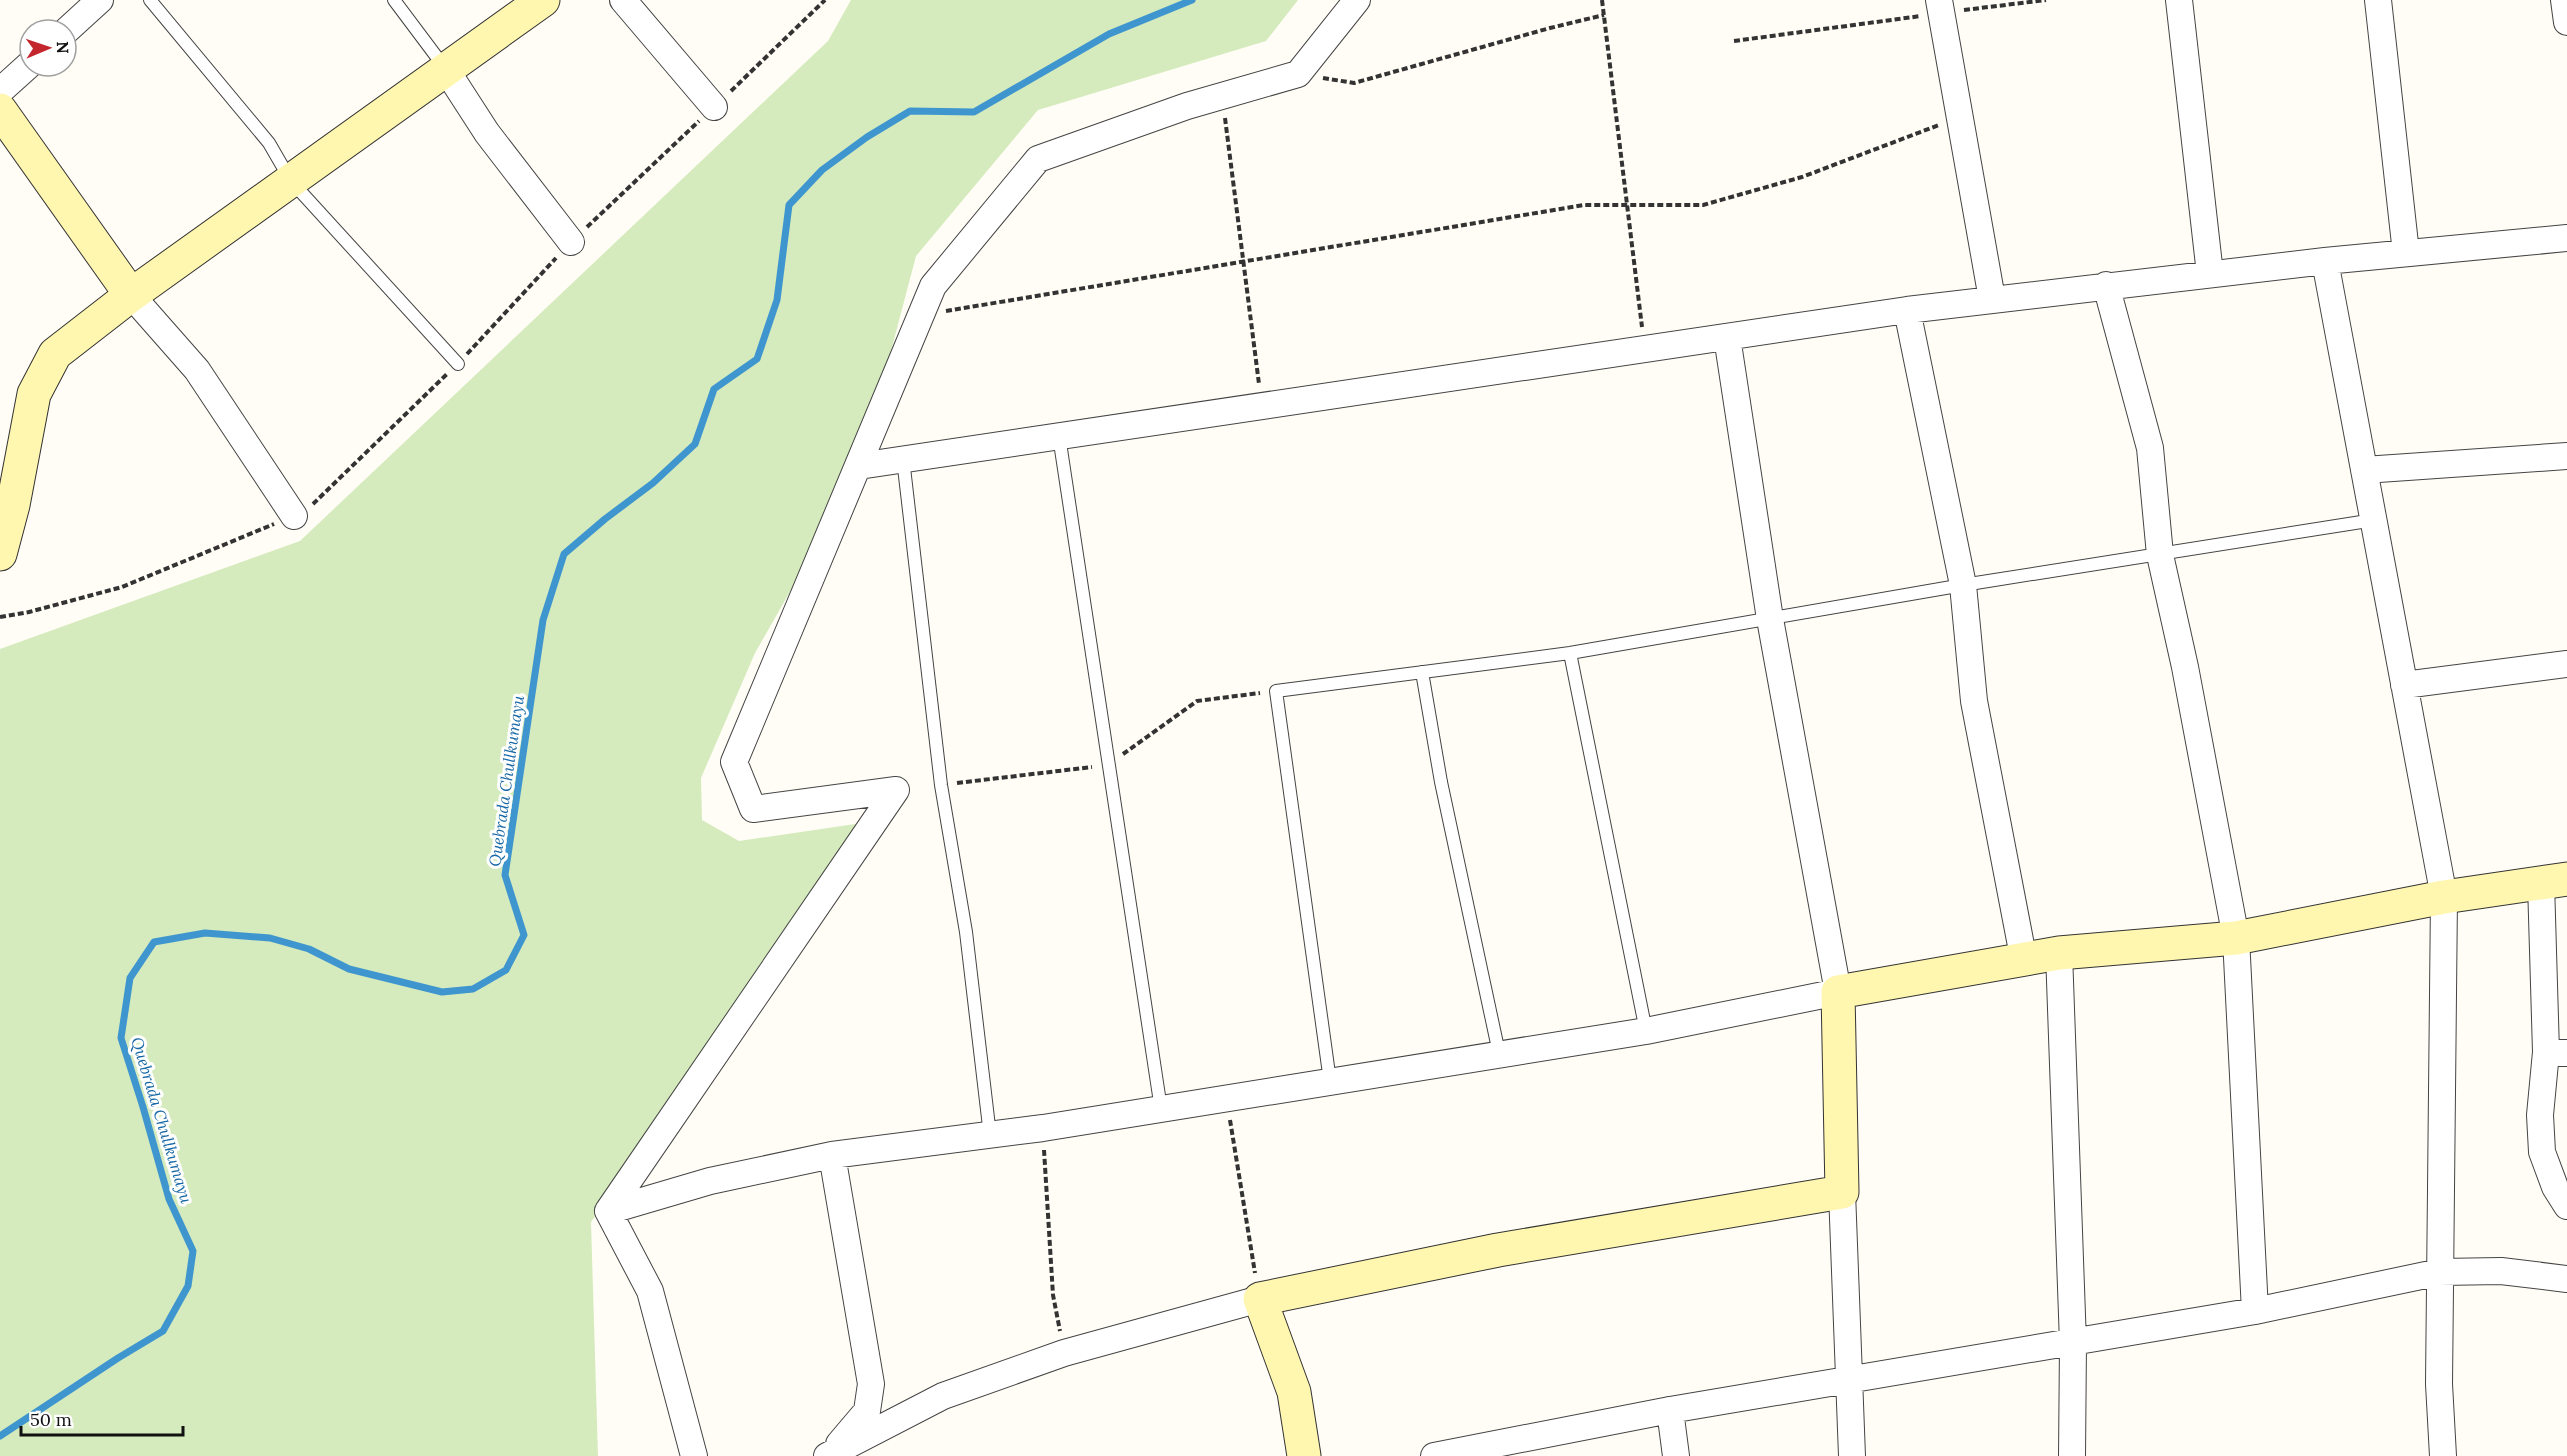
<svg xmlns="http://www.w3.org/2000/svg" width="2567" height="1456" font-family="Lora,serif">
<rect width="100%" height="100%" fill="#fffdf5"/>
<path fill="#d5ebbd" d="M851,0h447l-32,41 -228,69 -122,146 -25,95 -67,181 -69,121 -54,125 1,42 37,21 123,-18 -271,399 7,234h-598v-807l300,-108 528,-500z"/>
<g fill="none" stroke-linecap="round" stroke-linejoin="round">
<path stroke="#3f96cf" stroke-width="7" d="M0,1436l118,-78 45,-27 25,-45 5,-35 -24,-52 -26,-92 -22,-69 9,-60 24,-36 51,-9 65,5 39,11 40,20 93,23 31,-3 33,-19 18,-35 -19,-60 38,-255 21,-66 41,-35 48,-36 42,-39 19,-55 43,-30 20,-59 12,-95 33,-35 45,-33 43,-26 64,1 135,-78 83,-34"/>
<g stroke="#444" stroke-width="14">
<path id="lane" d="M150,0l119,143 22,38 167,183
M394,0l51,68
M1059,436l102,673
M903,459l38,326 25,147 24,203
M1570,653l76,378
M1422,672l19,110 58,271
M1330,1081l-54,-390 294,-38 393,-68 411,-65"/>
</g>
<g stroke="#444" stroke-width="28">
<path id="street" d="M623,0l91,107
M1939,0l53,299
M2179,0l31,274
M2378,0l28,253
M2564,0l3,22
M66,31l34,-31
M445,68l42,65 84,109
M0,91l30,-27
M2325,261l119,636 -5,487 4,72
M2106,285l44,163 10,107 25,112 51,271 19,373
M131,295l66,75 97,146
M1907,310l56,275 11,116 50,260
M859,466l1048,-156 418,-49 242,-23
M2364,470l203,-14
M2404,685l163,-21
M2541,883l5,169 -6,63 2,37 13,35 12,19
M2059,953l14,390 -1,113
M2546,1052l21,1
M832,1155l39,229 -4,27 -28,33
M1842,1192l10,264
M608,1211l102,-30 122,-26 211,-27 118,-19 485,-78 192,-39 -68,-373 -43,-282
M1670,1410l6,46
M694,1456l-44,-165 -42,-80 288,-421 -143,19 -19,-47 199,-476 105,-127 149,-53 111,-32 59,-74
M827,1456l116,-60 121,-43 196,-54
M1434,1456l236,-46 585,-99 185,-39 61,-1 66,8"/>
</g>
<g stroke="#333" stroke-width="35">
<path id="secondary" d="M0,110l131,185
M0,554l13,-49 21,-111 21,-40 76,-59 412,-295
M1304,1456l-10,-64 -34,-93 238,-49 344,-58 -4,-200 221,-39 177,-15 208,-41 123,-18"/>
</g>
<path stroke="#333" stroke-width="4" stroke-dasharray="6 3" stroke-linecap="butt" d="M1602,0l40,327
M1964,10l82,-10
M1734,41l187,-25
M1323,78l31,5 196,-55 54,-13
M731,91l94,-91
M1225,118l34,266
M587,227l112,-106
M946,311l638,-106h119l99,-28 137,-52
M467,354l89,-96
M313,504l134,-130
M0,617l29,-5 93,-25 152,-63
M1123,754l74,-53 63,-8
M957,783l135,-16
M1230,1120l25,153
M1044,1150l9,145 7,36"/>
<use href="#lane" stroke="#fff" stroke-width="12"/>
<use href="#street" stroke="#fff" stroke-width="26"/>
<use href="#secondary" stroke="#fff6b0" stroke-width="33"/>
</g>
<g text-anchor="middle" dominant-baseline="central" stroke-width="6" stroke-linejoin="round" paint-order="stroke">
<g font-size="16" font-style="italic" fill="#1768a6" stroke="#fff">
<text transform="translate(506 781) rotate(-82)">Quebrada Chullkumayu</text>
<text transform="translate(162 1120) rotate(73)">Quebrada Chullkumayu</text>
</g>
</g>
<g transform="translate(48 48) rotate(88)"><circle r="28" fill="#ffffff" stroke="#a0a0a0" stroke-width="1.5"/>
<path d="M0-4.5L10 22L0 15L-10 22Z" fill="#c4262e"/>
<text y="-9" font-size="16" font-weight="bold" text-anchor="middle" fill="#111111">N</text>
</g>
<path d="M21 1426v9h162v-9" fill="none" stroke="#111111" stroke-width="3"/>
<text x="30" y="1426" font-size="18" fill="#111111" stroke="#ffffff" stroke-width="4.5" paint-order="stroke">50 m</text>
</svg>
